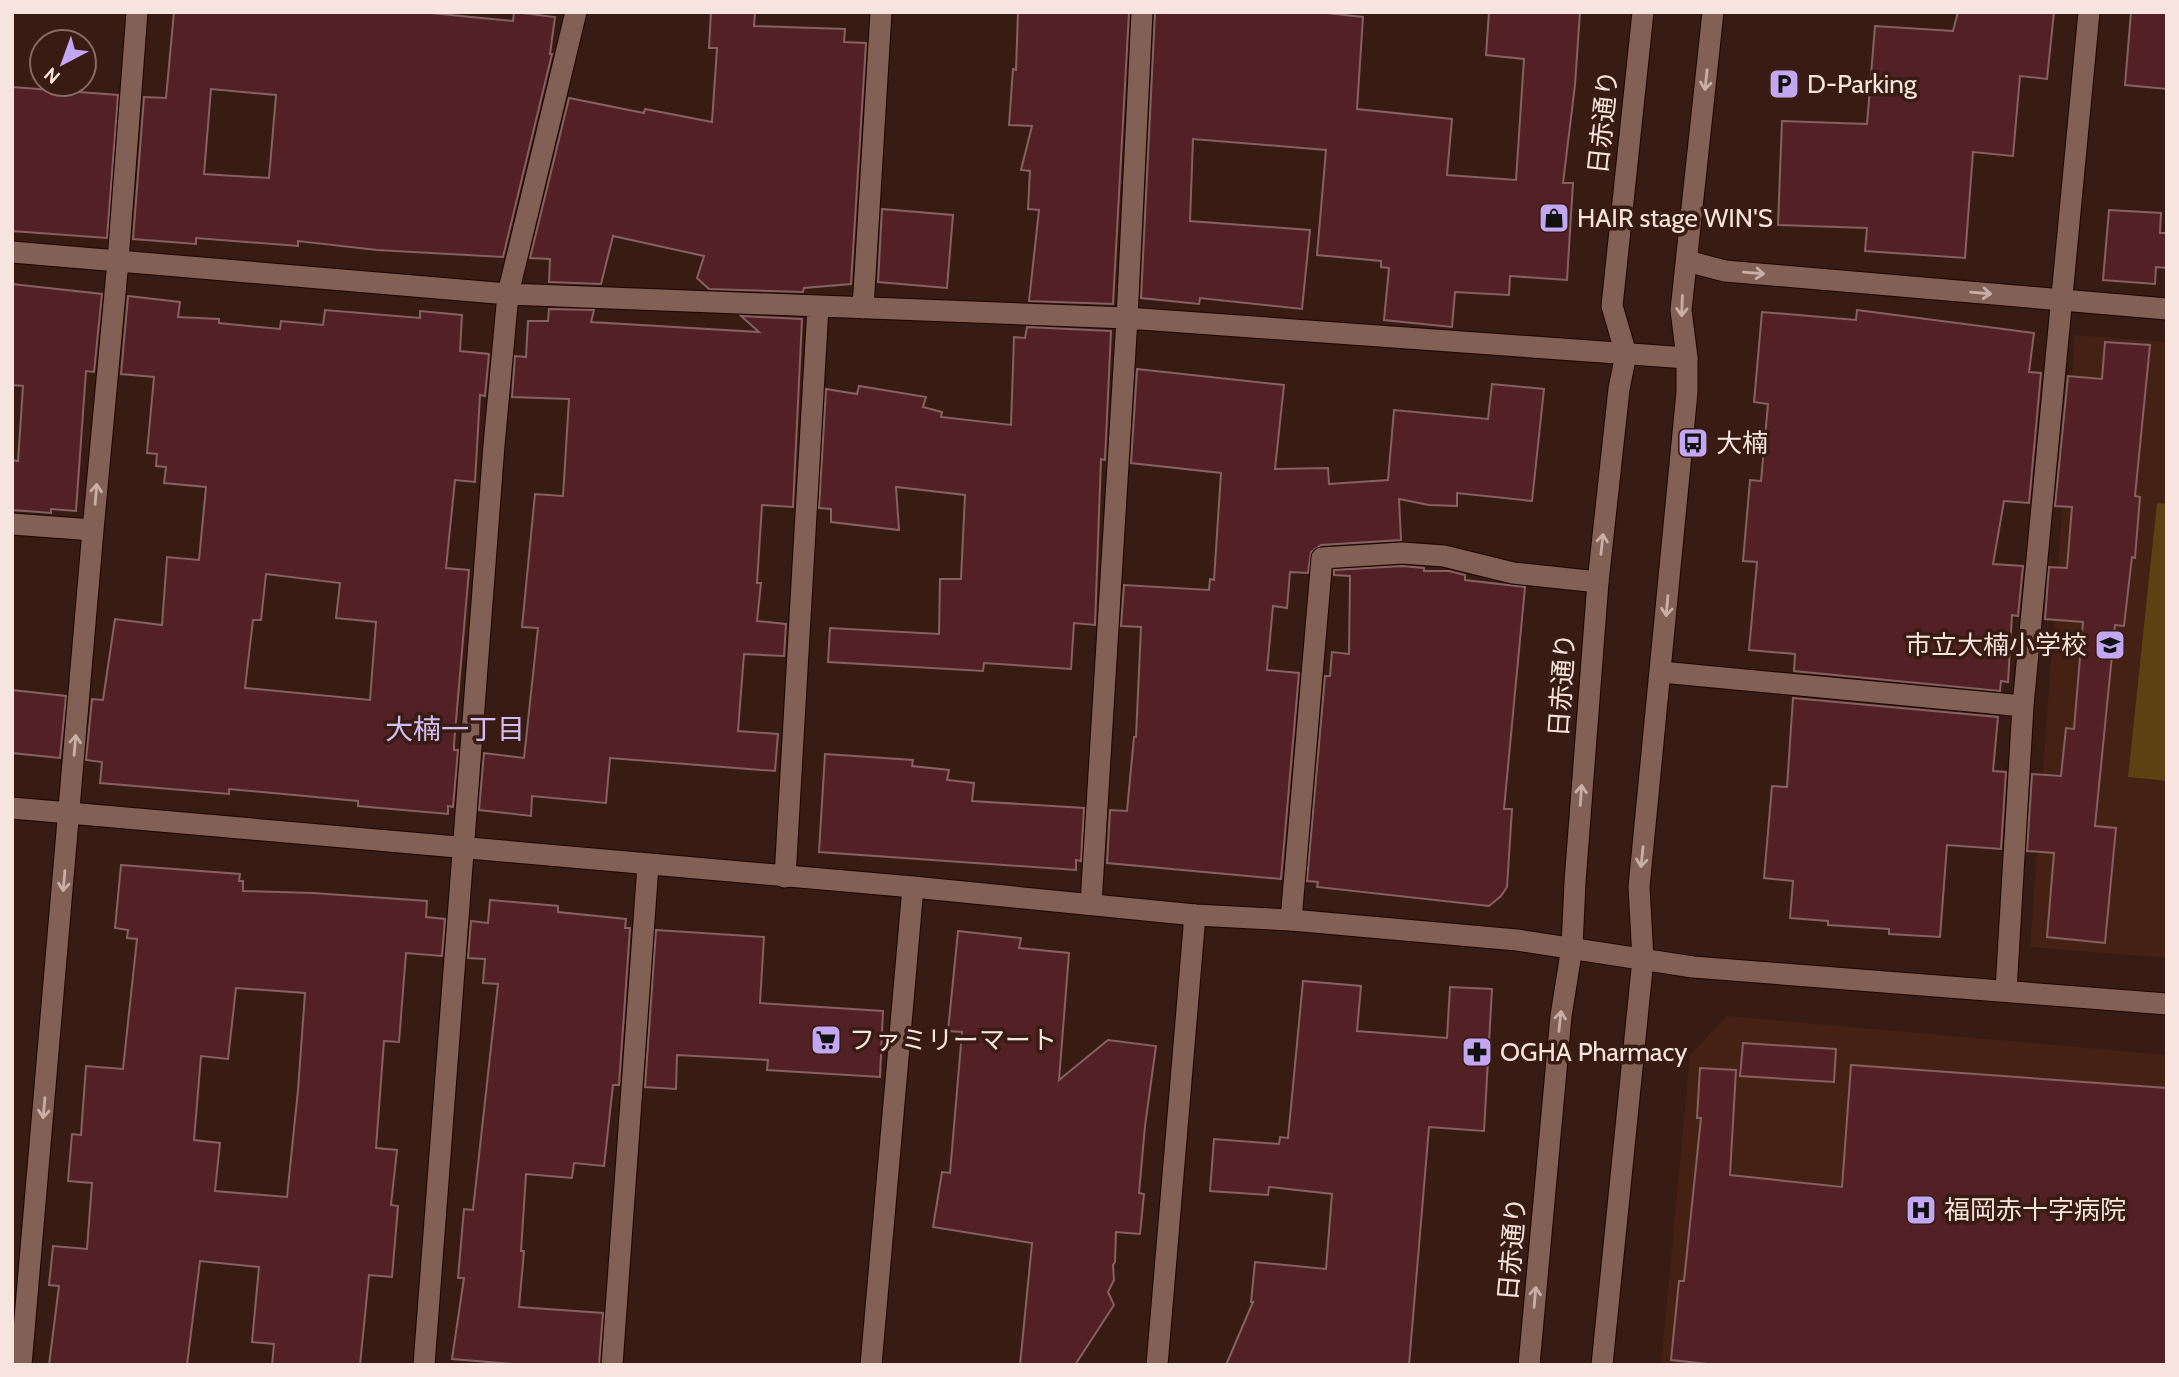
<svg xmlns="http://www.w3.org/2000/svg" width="2179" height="1377" font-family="Cabin,'Noto Sans JP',sans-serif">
<rect width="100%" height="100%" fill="#381b12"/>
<path fill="#442015" d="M2075,335l92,7v616l-137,-11z
M1727,1016l440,39v310h-506l29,-310z"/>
<path fill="#5d4112" d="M2157,503l10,1v277l-39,-4z"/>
<path fill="#532125" stroke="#866161" stroke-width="2" fill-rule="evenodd" d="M174,12h246l93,9 1,-9 41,5 -5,37h2l-49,203 -126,-7 -79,-9v5l-102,-8v6l-63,-5 11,-142 22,1zM211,89l65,6 -7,83 -65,-4z
M711,12h44l-1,14 91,3 -1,13 22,1 -15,241 -47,4 -1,4 -94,-3 -12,-11 7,-22 -91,-20 -12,48 -52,-2 1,-23 -20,-1 39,-160 75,15 1,-4 67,13 5,-74h-8z
M1018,12h111l-16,292 -84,-3 10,-91 -11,-1 2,-38 -9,-1 11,-44 -23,-1 4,-56 3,1z
M1155,12h162l46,5 -6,92 95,10 -5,56 69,5 8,-121 -38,-4 3,-43h91l-5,73 -12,98h10l-6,97 -57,-4 -1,19 -54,-3 -3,35 -68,-7 5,-52 -8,-1v-6l-64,-6 9,-105 -133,-11 -3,82 120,9 -8,79 -102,-11 -1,6 -58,-6z
M1958,12h96l-7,67 -27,-3 -7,80 -40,-4 -8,106 -100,-7 2,-23 -89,-3 4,-104 85,3 8,-98 78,5z
M2131,12h36v77l-42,-4z
M12,87l106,8 -11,143 -95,-7z
M882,209l71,6 -6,73 -69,-6z
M2109,210l52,3 -1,20h7v35l-11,-1 -1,17 -52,-4z
M12,284l90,10 -8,78 -8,-1 -10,140 -25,-2v4l-39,-3v-50l6,1 5,-75 -11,-1z
M128,296l52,6 -2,15 41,2v4l61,6 1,-8 42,4 2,-15 95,8v-7l42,4 -2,36 29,3 -4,42 -5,-1 -5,87 -20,-2 -9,88 23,2 -15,174v6h4l-5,57 -5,-1v8l-90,-8v-5l-129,-12v5l-129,-11 2,-21 -16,-2 6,-61 11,1 12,-81 47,6 5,-68 32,3 7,-73 -42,-4 2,-16 -10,-1 1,-12 -10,-1 7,-76 -33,-3zM266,574l74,9 -4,35 40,4 -6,78 -125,-12 8,-68h8z
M549,309l45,1 -3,12 168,10 -18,-16 61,3 -9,188 -31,-2 -5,78h4l-4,38 29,3 -2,32 -40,-2 -6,77 40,3 -3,37 -165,-13 -4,45 -74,-7 -1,20 -52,-6 5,-57 40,5 14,-130 -16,-1 13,-133 28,2 6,-97 -57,-2 3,-41 11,1 2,-36h20z
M1857,310l177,23 -5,39 12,1 -12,130 -25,-2 -11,63 30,2 -5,50 -6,-1 -4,67 -7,-1 -1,10 -206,-20 1,-17 -46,-4 8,-88 -14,-1 7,-81 11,1 7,-77 -14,-2 8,-90 94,8z
M1027,327l84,4 -6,129 -4,-1 -6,166 -21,-2 -3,46 -87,-6 -1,8 -155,-9 2,-34 109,6 1,-55h21l4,-84 -69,-8 3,43 -68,-8v-13l-12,-1 7,-119 31,5 2,-8 67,11 -3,10 19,5 -1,5 70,8 3,-88 11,1z
M2105,342l45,3 -15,151 5,1 -5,61 -3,-1 -8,69 -9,-1 -20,201 21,2 -11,115 -58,-6 7,-84 -27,-2 5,-77 29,2 5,-48 8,1 9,-107 -38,-3 4,-52 18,1 5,-61 -17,-1 13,-130 34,3z
M1137,369l147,16 -9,84 53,-1 1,16 59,-4 6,-70 94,9 4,-35 52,5 -12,112 -75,-8v13l-28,-1 -30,-6 2,41 -80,5 -10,7 -3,21 -18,-1 -3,36 -14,-2 -6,64 32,3 -18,206 -174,-16 3,-53 17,1 7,-74h2l5,-110 -20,-1 3,-41 85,5 1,-11 4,1 7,-107 -90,-10z
M1402,566l22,2v3h25l16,4v5l60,7 -21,222h8l-5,78 -6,9 -12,10 -172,-19 1,-5 -11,-1 18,-205h5l2,-24 17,2 1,-78 -16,-1v-5z
M12,690l54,6 -6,62 -48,-5z
M1793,698l205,19 -5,54 13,1 -5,77 -54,-4 -7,92 -51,-3v-5l-61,-4v-4l-38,-3 3,-37 -29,-3 8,-92 15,1z
M825,754l88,6 -1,6 37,4 -2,10 27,3 -2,18 112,7 -3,53 -5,-1v10l-257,-18z
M121,865l119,9 -1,7h4v10l70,2 114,8 -1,16 19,2 -3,37 -36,-3 -7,89 -15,-1 -8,107 21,2 -6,55 7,1 -6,71 -23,-2 -9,90h-88l2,-21 -22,-2 7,-75 -59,-6 -13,104h-138l10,-79 -10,-1 4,-39 34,3 5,-66 -24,-2 4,-47 9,1 5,-69 37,3 14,-130 -10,-1 1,-8 -13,-2zM236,988l69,5 -7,97 -11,107 -72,-6 5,-48 -26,-3 7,-84 27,3z
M490,900l68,6v6l68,7 -1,9h5l-11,157h-6l-9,81 -30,-3 -2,15 -46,-4 -5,77h3l-5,56 84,6 -4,52h-72l-75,-6 12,-81h-6l6,-69 9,1 25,-226 -15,-1 2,-24 -17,-1 3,-37 17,2z
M656,930l108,7 -4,66 123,8 -3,66 -113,-7 1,-10 -91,-5 -1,34 -31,-2z
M958,931l63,7 -2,10 50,5 -10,127 49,-40 48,6 -11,80 -6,67 5,1 -4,40 -24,-2 -1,30 -2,3 1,15 -6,12 6,13 -39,60h-55l12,-122 -99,-16 9,-55 8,1 12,-141 -14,-1z
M1303,981l58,5 -4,45 90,7 3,-51 42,2 -8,142 -55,-4 -20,238h-183l27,-63h-2l4,-40 71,7 6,-75 -63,-7 -1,8 -58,-4 4,-52 65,5 1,-7 8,1z
M1743,1043l93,6 -2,33 -94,-6z
M1851,1065l316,23v277h-449l-47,-5 8,-79h5l17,-163h-4l3,-50 36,2 -6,105 112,12z"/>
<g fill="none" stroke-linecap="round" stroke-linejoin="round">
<g stroke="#1e0501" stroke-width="23">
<path id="street" d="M12,252l496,42 619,24 560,40
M1687,261l38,10 442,38
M863,308l18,-296
M12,524l81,6
M1661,672l362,34
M785,877l33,-570
M1091,904l36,-586 15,-306
M1291,920l31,-362 80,-5 42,3 69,17 85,9
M2006,990l17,-284 66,-694
M21,1365l72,-835 25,-269 19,-249
M424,1365l70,-920 14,-151 68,-282
M612,1365l36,-500
M871,1365l42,-478
M1157,1365l38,-450"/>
</g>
<g stroke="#1e0501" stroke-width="23">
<path id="secondary" d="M12,808l901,79 282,28 96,5 226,20 176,27 474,37
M1529,1365l32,-349 11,-69 3,-65 23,-300 21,-193 7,-35 -14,-48 31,-294
M1602,1365l41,-406 -4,-72 48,-495v-34l-6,-48 32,-298"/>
</g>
<use href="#street" stroke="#836055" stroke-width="21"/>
<use href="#secondary" stroke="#836055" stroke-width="21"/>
</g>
<defs><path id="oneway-shaft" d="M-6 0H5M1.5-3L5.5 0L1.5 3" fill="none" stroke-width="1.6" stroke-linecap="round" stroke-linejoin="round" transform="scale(1.75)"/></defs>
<g stroke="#c9afa7">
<use href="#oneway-shaft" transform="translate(1706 80) rotate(96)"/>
<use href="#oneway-shaft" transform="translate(1754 273) rotate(5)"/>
<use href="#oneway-shaft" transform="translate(1981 293) rotate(5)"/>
<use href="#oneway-shaft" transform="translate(1682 306) rotate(92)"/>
<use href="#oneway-shaft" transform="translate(96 494) rotate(-85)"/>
<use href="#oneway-shaft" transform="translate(1602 544) rotate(-84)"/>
<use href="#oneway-shaft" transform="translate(1667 606) rotate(95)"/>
<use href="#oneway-shaft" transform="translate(75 745) rotate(-85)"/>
<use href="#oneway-shaft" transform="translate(1581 795) rotate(-86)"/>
<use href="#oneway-shaft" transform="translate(1642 857) rotate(96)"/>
<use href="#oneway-shaft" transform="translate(64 881) rotate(95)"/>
<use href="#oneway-shaft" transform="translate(1560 1021) rotate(-84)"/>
<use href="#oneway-shaft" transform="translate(44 1108) rotate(95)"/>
<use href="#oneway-shaft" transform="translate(1535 1297) rotate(-85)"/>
</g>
<defs>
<g id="parking-square" transform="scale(1.575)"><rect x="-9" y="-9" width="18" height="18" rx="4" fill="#c3a7f2" stroke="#381b12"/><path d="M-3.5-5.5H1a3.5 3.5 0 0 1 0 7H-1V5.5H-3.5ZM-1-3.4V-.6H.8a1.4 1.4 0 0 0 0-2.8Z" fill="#111"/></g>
<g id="shop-square" transform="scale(1.575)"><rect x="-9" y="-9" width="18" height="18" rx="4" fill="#c3a7f2" stroke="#381b12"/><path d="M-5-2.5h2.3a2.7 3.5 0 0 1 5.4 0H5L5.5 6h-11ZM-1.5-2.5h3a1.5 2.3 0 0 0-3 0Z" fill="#111"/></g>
<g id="bus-square" transform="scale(1.575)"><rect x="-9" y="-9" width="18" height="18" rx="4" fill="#c3a7f2" stroke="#381b12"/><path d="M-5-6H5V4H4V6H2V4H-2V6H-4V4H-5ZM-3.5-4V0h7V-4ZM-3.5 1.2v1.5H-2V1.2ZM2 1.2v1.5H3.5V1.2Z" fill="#111"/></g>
<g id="school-square" transform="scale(1.575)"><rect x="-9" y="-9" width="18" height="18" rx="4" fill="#c3a7f2" stroke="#381b12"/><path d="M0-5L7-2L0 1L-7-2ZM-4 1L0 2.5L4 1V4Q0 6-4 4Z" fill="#111"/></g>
<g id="supermarket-square" transform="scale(1.575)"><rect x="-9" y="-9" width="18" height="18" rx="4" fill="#c3a7f2" stroke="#381b12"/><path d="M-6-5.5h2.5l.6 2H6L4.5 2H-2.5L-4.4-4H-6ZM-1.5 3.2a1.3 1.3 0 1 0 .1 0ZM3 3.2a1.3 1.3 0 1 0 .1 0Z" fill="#111"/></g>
<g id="pharmacy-square" transform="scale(1.575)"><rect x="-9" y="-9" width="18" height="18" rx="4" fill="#c3a7f2" stroke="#381b12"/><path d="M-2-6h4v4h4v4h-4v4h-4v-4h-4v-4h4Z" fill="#111"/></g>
<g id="hospital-square" transform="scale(1.575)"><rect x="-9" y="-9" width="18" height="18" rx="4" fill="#c3a7f2" stroke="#381b12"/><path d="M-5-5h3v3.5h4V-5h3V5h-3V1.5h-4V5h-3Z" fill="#111"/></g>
</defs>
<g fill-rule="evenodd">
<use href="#parking-square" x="1784" y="84"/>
<use href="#shop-square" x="1554" y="218"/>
<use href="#bus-square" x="1693" y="443"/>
<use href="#school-square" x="2110" y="645"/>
<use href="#supermarket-square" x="826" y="1040"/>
<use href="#pharmacy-square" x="1477" y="1052"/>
<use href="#hospital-square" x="1921" y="1210"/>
</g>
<g text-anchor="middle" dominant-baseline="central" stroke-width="7" stroke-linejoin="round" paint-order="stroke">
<g font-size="26" fill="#f8e4de" stroke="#381b12" text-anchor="start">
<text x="1807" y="84">D-Parking</text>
<text x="1577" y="218">HAIR stage WIN'S</text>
<text x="1716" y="443">大楠</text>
<text x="2087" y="645" text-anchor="end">市立大楠小学校</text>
<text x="849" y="1040">ファミリーマート</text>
<text x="1500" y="1052">OGHA Pharmacy</text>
<text x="1944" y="1210">福岡赤十字病院</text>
</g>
<g font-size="26" fill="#f8e4de" stroke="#381b12">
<text transform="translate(1603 122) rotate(-84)">日赤通り</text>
<text transform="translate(1562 685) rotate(-86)">日赤通り</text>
<text transform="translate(1512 1249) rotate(-85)">日赤通り</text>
</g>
<g font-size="28" fill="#d2bdf5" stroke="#381b12">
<text x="455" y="729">大楠一丁目</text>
</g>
</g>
<rect width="2179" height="1377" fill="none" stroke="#f8e4de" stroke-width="28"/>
<g transform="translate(63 63) rotate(221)"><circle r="33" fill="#381b12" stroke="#856b64" stroke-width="2"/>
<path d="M0-5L12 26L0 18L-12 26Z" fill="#c3a7f2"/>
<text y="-10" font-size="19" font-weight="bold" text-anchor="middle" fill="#f8e4de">N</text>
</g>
</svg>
